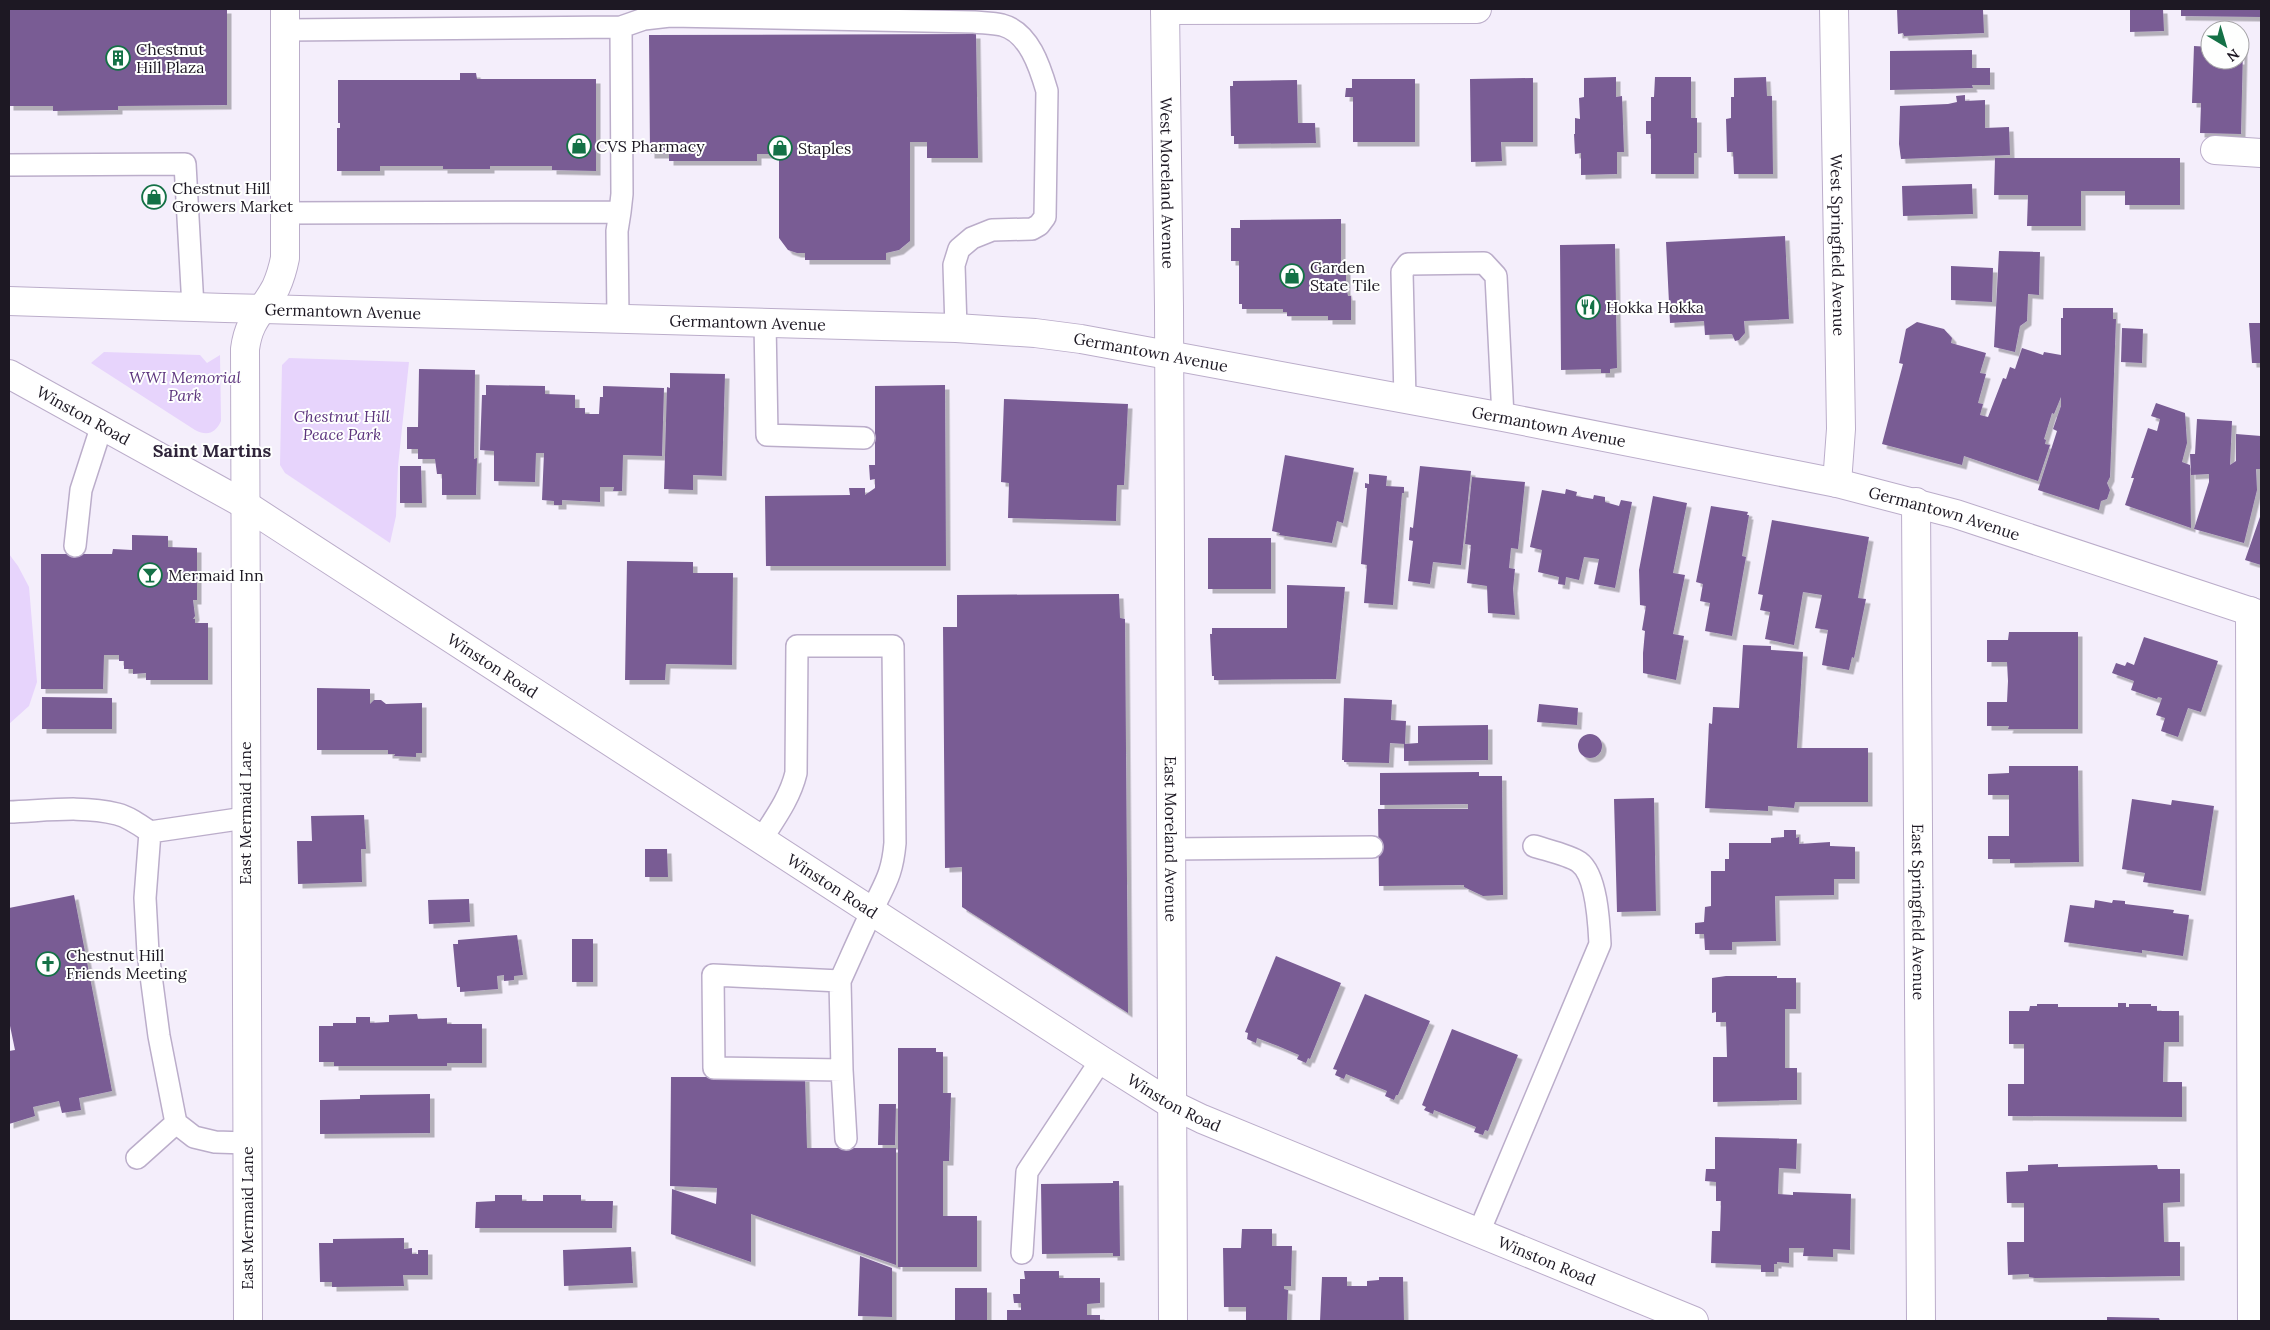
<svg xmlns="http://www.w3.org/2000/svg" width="2270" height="1330" font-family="Lora,serif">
<defs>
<filter id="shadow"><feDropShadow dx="4.5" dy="4.5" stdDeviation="0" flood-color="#0004"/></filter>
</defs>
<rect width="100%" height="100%" fill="#f4eefb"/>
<path fill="#e7d4fc" d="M104,352l96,3 7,8 13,-8 1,66c-6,13 -14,15 -26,9l-104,-67z
M289,358l120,4 -11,104 -2,50 -6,27 -105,-70 -5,-8 2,-100z
M9,554l9,12 11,21 8,95 -8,24 -20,18z"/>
<path fill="#795c94" filter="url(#shadow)" d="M227,9v96l-109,1v4l-65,1v-5h-44v-96z
M1897,9l86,1 1,23 -80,3 -1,-3 -5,1z
M2130,9h33l1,22 -34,1z
M2181,9h80v8l-80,-1z
M976,34l2,124h-51v-16h-17v99l-11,9 -13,3v7h-81v-7h-8l-9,-3 -9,-12v-84h-22v7h-88v-7h-19l-1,-119z
M2194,46l16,1v13h30v-13l3,1 -2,86 -41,-1 1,-30h-9z
M1972,50v18h18v17h-18l1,3 -83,2v-39z
M460,73h16l1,6h119v92l-44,-1v-4h-62v3h-47v-3h-63v5h-43v-43h3v-5h-2v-43h122z
M1616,77v20l6,-1 2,56h-7v22l-36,1v-22l-6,1 -1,-20h1v-16l5,1 -1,-21 5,-1v-19z
M1655,77h36v41h6v35h-3v21h-43v-40h-5v-13h5v-24h3z
M1766,77l1,19h5l1,78h-39l-1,-22h-6l-1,-33 5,-1v-21h3v-19z
M1533,78v64h-32l1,19 -31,1 -1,-83z
M1352,79h63v63h-62v-45h-8l1,-9h6z
M1297,80l1,43h17l1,20 -82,1v-8h-3l-1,-50h3v-5z
M1965,95v6l20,-1v28l24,-1 1,28 -109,4 -2,-15 1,-38 48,-2 9,-2 -1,-6z
M1995,158h185v47h-55v-14h-44v35h-54l1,-31h-34z
M1972,184l1,30 -70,2 -1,-30z
M1341,219v41h5v31h1l1,5h3v24h-23v-4h-41v-4h-4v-3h-41v-5h-3v-43h-8v-33h9v-8z
M1785,236l4,83 -45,2 1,12 -6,7 -4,1 -3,-7 -27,1 -1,-14 -34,2 -4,-81z
M1615,244l2,124 -7,1v4h-9v-4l-40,1 -1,-125z
M1999,251l41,1 -1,43 -11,-1 -1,27 -7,5 -5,26 -21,-5z
M1951,266l42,2 -1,34 -41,-2z
M2063,308h50v11h3l-4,109 -2,49 -3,6 3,7 -3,9 -6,2 -2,9 -61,-20 19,-59 -4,-2 8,-23v-9l-7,17 -2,-1 -8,26 2,1 -1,4 5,1 -12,36 -74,-25 -2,9 -80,-21 21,-80 -4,-1 7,-34 11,-7 27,7 8,9 -1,5 35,10 -6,20 6,1 -8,29 5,1 -3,11 8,2 15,-39 3,1 4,-12 5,2 7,-21 21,7 1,-3 17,3v-37h2z
M2249,323h12v40h-9z
M2122,328l21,1 -1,34 -21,-1z
M419,369l56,1 -1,89 3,-1 -1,37h-34v-21h-5l-2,-15h-17v-10h-11v-22h11z
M670,373l55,1 -3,102 -29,-1v15l-29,-1 3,-102 3,1z
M486,385l59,1v8l30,1v13h10v6h14l1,-17h3v-11l61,2 -2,68 -39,-1 -1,36h-9l1,-4h-14v15l-38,-2v5h-8v-4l-12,-1 2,-47h-8l-1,29 -41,-1v-30l-14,-1 2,-55h4z
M945,385l1,181h-180l-1,-70 85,-1 -1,-7h16v7l10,-7v-9l-5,1 -1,-15h6v-79z
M1004,399l124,5 -4,81h-7l-1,36 -108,-3 1,-35 -8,-1z
M2156,403l29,10 2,30 -5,19 8,3 1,63 -66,-23 9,-27h-3l17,-50 9,3 3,-12 -9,-3z
M2197,419l35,2 -2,44 6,-4v-27l25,2v33h-5l1,21 -13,53 -50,-14 15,-47v-8l-18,1 -1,-21h5z
M1285,455l69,13 -11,55 -6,-2 -5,22 -53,-8 1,-2 -8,-2z
M400,466h21l1,37h-22z
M1420,466l51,5 -10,94 -28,-3 -3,22 -22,-3 5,-40 -4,-1 1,-13 3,1z
M1369,474l18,2 -1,10 18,1v6h-2l-9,112 -29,-2 3,-38 -6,-1 6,-76h-2v-5l4,1z
M1472,477l53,5 -7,67 -7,-1 -2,20 6,1 -2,20 2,26 -27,-2 -1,-27 -20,-3 4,-38 -6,-1z
M1566,489l11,3 -1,4 17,3 1,-4 11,2v5l14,4 2,-6 11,2 -17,86 -21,-4 5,-25 -15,-2 -5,23 -13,-3 -1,8 -7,-1 1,-7 -21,-5 4,-22 -12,-3 12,-57 23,4z
M1653,496l34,7 -14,70 12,2 -12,59 11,2 -8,44 -33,-7v-20l2,-22 -3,-1 4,-24 -6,-1 -1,-35z
M1711,506l37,6 -1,3h2l-7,41 4,1 -14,79 -27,-5 5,-28 -10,-2 3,-17 -7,-2z
M2261,514v51l-16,-5z
M1772,520l97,17 -11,61 8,1 -12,59 -2,-1 -3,13 -27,-5 6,-35 -13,-2 7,-33 -19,-3 -9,53 -29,-6 5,-27 -10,-2 3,-15 -5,-1z
M132,535l36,1v11l29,1v52h-4l2,16 -2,3h2v4h13v57h-62v-7l-13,1v-5h-9v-8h-5v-6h-15l-1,34h-62v-135h71l1,-5 19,1z
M1208,538h63v51h-63z
M627,561l66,1v11h40l-1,92 -66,-1 -1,16h-40z
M1287,585l58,2 -9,92 -122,1v-4h-2l-2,-42h2v-6h75z
M1119,594l1,24 5,1 3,394 -166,-106v-40l-17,1 -2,-241h14v-32z
M2009,632h69v97h-70l1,-3h-22v-24h20l1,-21 -1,-19h-20v-22h21z
M2144,637l74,24 -17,51 -13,-4 -10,29 -17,-6 4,-13 -9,-3 6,-17 -4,-1 -1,2 -26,-9 3,-9 -22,-8 4,-10 9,3 2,-4 7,3z
M1743,645l28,1v4l32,2 -6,96h71v54h-73l-1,6 -26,-2v5l-63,-3 4,-85 3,1 1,-17 26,1z
M317,688l53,1v15l4,-4h7l5,4 36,-1v50h-6v4l-22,-1 1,-2h-7v-4h-71z
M42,697l70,1v31h-70z
M1344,698l48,2 -1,20 15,1 -1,23 -15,-1 -1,20 -45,-1v-2h-2z
M1539,704l39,4 -1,17 -40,-3z
M1488,725v35l-84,1v-17l14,-1v-17z
M1578 746a12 12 0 1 1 24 0a12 12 0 1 1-24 0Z
M2009,766h69l1,96 -69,1v-4h-22v-23h21v-41h-21v-21l21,-1z
M1479,772v4h23l1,119 -20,1 -19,-9v-2l-85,1 -1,-77h90v-5l-88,1v-32z
M1654,798l2,113 -39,1 -3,-113z
M2132,799l39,6 1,-5 42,6 -13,85 -58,-9 2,-9 -23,-4z
M364,815l2,34h-5l1,33 -64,2 -1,-43h15l-1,-25z
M1784,830h12v8l3,-1v7l31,-2v4l25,1v32h-21v16l-59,1 1,45 -44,1v8h-27l-1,-16h-9v-11l9,-1 1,-15 6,-1v-35h14v-12h4v-16h42v-5l13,-1z
M645,849h22l1,28h-23z
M74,895l38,196 -33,7 2,12 -19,3 -3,-12 -26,6 2,9 -26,8v-73l6,-1 -6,-29v-113z
M469,899l1,23 -41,2 -1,-24z
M2095,900l17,3 1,-3 12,1v3l49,6 -1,3 16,2 -6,41 -41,-6v3l-78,-11 6,-37 24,3z
M517,935l6,40 -9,1v4l-10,1v-6l-7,1 1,13 -38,3v-5h-3l-4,-43h5v-4z
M572,939h21v43h-21z
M1276,956l65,27 -31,76 -2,-1 -2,5 -9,-4 2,-4 -21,-9 -21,-8 -1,5 -9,-4 1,-6 -3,-1z
M1726,976h51v2h19v31h-11v59h12v32l-84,2v-45h14l-1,-35h-10v-10l-4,1v-35z
M1365,994l65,27 -32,74h-2l-2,5 -9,-4 2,-5 -41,-17 -2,5 -9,-4 2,-5 -4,-1z
M2118,1003h8v4h3v-3h22v2h6v5h22v31h-15l-1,40h19v35l-174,-1v-32h16v-40h-15v-33h20l1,-5h7v-2h21v3h60z
M417,1014l1,5 29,-1v6h35v39h-35v3h-113v-4h-15v-36h14v-3h23v-6h14v6l19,-1v-7z
M1452,1029l66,26 -30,76 -3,-1 -2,5 -9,-3 2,-5 -42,-17 -1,4 -9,-4 2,-3 -4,-2z
M898,1048h38v4h7v41h8l-2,68h-6v55h34v51h-79z
M671,1077h134l2,71h89v117l-145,-51v48l-80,-28 1,-45 44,15 1,-16 -47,-2z
M430,1094v39l-110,1v-34l40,-1v-4z
M879,1104h17l-1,41h-17z
M1715,1137l82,2 -1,30 -17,-1 -1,26 15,1v-3l58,2 -1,56 -17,-1v8l-30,-1 1,-8h-15v15l-12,-1v2h-3v8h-13v-7l-50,-2 1,-32h8l1,-30h-5v-19l-11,-1 1,-12h9z
M2058,1164v3l99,-2 1,4h22v33l-17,1 1,39h16v34l-145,2 -6,-1v-3l-21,1 -1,-33h17v-39h-17l-1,-31 22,-1v-6z
M1113,1181h6l1,75h-7v-3l-71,1 -1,-70 72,-1z
M495,1195h27v6h21v-6h38v6h32l-1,27h-137l1,-26 19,-1z
M1242,1229h30v17h20l-1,40h-7v3l4,1 -1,31h-41v-14h-22l-1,-59h18z
M404,1238v11l8,-1v6h6v-4h10v25h-25l1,11 -72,1v-5h-12l-1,-39h14v-4z
M631,1247l2,36 -69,3 -1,-36z
M860,1256l32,12v49l-34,-1z
M1024,1271h35v7h41v25l-13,1v11h13v6h-93v-11h14v-7h-7l-1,-9h7v-15h5z
M1322,1277h25v9h20v-5l12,-1v-3h24l1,44h-84z
M955,1288h32v33h-32z
M2107,1317l52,1 1,3h-53z"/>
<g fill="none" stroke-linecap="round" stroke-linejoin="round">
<g stroke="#bbadca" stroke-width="24">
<path id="service" d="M621,27l23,-8 26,-3 304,6c9,1 19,1 28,3 27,7 38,42 45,66l-2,126 -6,8 -7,4 -40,1 -20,8 -13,11 -5,16 2,63
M286,30l335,-3 1,167 -2,18
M9,165l176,-1 8,143
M284,213l336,-1 -3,19 1,87
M765,322l2,113 97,3
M1405,399l-3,-127 6,-8 76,-1 12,13 7,141
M75,546l6,-56 21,-65
M9,812c34,-1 74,-7 108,2 12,3 23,11 33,18l95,-14
M150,832l-5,66 3,55 11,83 17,87 18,14 21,5 32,1
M761,840c14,-22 29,-42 35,-67l1,-127h96l2,197c-3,34 -11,41 -24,70 -11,23 -21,46 -31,68
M1170,849l202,-2
M713,975l127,6 2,89 -128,-2z
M842,1070l4,69
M137,1158l39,-35
M1479,1232l121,-288c-1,-20 -3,-69 -21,-82 -10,-7 -33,-12 -45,-16
M1022,1253l5,-81 74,-112"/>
</g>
<g stroke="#bbadca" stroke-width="30">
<g id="minor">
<path id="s1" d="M1165,9l4,298 4,1014"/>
<path id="s2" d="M1834,9l7,420 -4,54"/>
<path d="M1165,10l312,-1"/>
<path d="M2215,150l46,3"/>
<path id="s3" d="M9,374l235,130 857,556 70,44 31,15 492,202"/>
<path id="s4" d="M1916,502l5,819"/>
<path d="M2250,611l2,710"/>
<path d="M248,1321l-3,-972c4,-31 18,-37 31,-62 4,-9 7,-19 9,-29v-249"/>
</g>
</g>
<g stroke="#bbadca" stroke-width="30">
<g id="primary">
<path id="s5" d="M9,301l216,7 731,20 79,5 46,6 422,78 334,66 119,31 305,101"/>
</g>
</g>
<use href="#service" stroke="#fff" stroke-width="21"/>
<use href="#minor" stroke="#fff" stroke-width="28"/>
<use href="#primary" stroke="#fff" stroke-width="28"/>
</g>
<defs>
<g id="building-ring" transform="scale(1.25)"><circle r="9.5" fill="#fefffe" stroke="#147146" stroke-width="1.5"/><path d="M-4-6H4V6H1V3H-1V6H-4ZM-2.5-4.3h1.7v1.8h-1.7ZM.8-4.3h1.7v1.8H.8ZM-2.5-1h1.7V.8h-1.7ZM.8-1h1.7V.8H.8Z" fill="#147146"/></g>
<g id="shop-ring" transform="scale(1.25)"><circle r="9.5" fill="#fefffe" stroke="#147146" stroke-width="1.5"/><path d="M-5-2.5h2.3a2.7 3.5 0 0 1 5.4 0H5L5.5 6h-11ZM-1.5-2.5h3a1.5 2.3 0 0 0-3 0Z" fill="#147146"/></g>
<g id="restaurant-ring" transform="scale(1.25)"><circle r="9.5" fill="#fefffe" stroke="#147146" stroke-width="1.5"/><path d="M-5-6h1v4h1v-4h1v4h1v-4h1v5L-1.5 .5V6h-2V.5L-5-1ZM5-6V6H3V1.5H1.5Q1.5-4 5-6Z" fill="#147146"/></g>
<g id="bar-ring" transform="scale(1.25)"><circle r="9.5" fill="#fefffe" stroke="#147146" stroke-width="1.5"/><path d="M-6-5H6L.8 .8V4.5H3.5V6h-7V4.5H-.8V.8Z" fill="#147146"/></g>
<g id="church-ring" transform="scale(1.25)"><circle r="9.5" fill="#fefffe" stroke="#147146" stroke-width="1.5"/><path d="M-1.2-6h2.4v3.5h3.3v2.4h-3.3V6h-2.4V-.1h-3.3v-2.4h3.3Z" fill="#147146"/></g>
</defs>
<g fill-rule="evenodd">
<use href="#building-ring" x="118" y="58"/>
<use href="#shop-ring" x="579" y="146"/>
<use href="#shop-ring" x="780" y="148"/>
<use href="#shop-ring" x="154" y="197"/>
<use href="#shop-ring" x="1292" y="276"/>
<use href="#restaurant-ring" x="1588" y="307"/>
<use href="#bar-ring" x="150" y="575"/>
<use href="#church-ring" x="48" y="964"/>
</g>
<g text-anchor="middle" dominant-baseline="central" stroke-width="4" stroke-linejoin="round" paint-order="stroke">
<g font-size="16" fill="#1d1823" stroke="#fefffe" text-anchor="start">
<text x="136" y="49">Chestnut<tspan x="136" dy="18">Hill Plaza</tspan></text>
<text x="596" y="146">CVS Pharmacy</text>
<text x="798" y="148">Staples</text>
<text x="172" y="188">Chestnut Hill<tspan x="172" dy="18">Growers Market</tspan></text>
<text x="1310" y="267">Garden<tspan x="1310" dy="18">State Tile</tspan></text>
<text x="1606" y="307">Hokka Hokka</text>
<text x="168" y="575">Mermaid Inn</text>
<text x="66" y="955">Chestnut Hill<tspan x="66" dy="18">Friends Meeting</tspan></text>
</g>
<g font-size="16" fill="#1d1823" stroke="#fefffe">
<text stroke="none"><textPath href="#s1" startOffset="174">West Moreland Avenue</textPath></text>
<text stroke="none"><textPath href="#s2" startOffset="236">West Springfield Avenue</textPath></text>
<text stroke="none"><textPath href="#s5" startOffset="334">Germantown Avenue</textPath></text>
<text stroke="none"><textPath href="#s5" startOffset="739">Germantown Avenue</textPath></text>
<text stroke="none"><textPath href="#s5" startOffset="1144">Germantown Avenue</textPath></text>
<text stroke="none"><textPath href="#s3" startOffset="85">Winston Road</textPath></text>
<text stroke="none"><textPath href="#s5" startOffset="1549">Germantown Avenue</textPath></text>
<text stroke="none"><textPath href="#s5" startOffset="1954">Germantown Avenue</textPath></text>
<text stroke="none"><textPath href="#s3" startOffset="565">Winston Road</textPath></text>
<text transform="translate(245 813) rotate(-90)">East Mermaid Lane</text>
<text stroke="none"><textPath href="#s1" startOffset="830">East Moreland Avenue</textPath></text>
<text stroke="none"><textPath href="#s3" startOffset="970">Winston Road</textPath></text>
<text stroke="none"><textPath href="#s4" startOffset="410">East Springfield Avenue</textPath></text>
<text stroke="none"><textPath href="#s3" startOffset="1375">Winston Road</textPath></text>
<text transform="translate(247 1218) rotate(-90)">East Mermaid Lane</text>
<text stroke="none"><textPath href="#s3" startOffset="1780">Winston Road</textPath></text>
</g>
<g font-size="16" font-style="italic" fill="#5c347d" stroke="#fefffe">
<text x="185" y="377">WWI Memorial<tspan x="185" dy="18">Park</tspan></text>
<text x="342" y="416">Chestnut Hill<tspan x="342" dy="18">Peace Park</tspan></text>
</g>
<g font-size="18" font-weight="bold" fill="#2f243a" stroke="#fefffe">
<text x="212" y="450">Saint Martins</text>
</g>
</g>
<rect width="2270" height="1330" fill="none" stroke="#1d1823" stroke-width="20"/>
<g transform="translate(2225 45) rotate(142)"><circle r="24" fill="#fefffe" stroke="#a4a3a6"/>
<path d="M0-4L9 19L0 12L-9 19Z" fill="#147146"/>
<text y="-8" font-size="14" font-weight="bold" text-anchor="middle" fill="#1d1823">N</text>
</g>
</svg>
